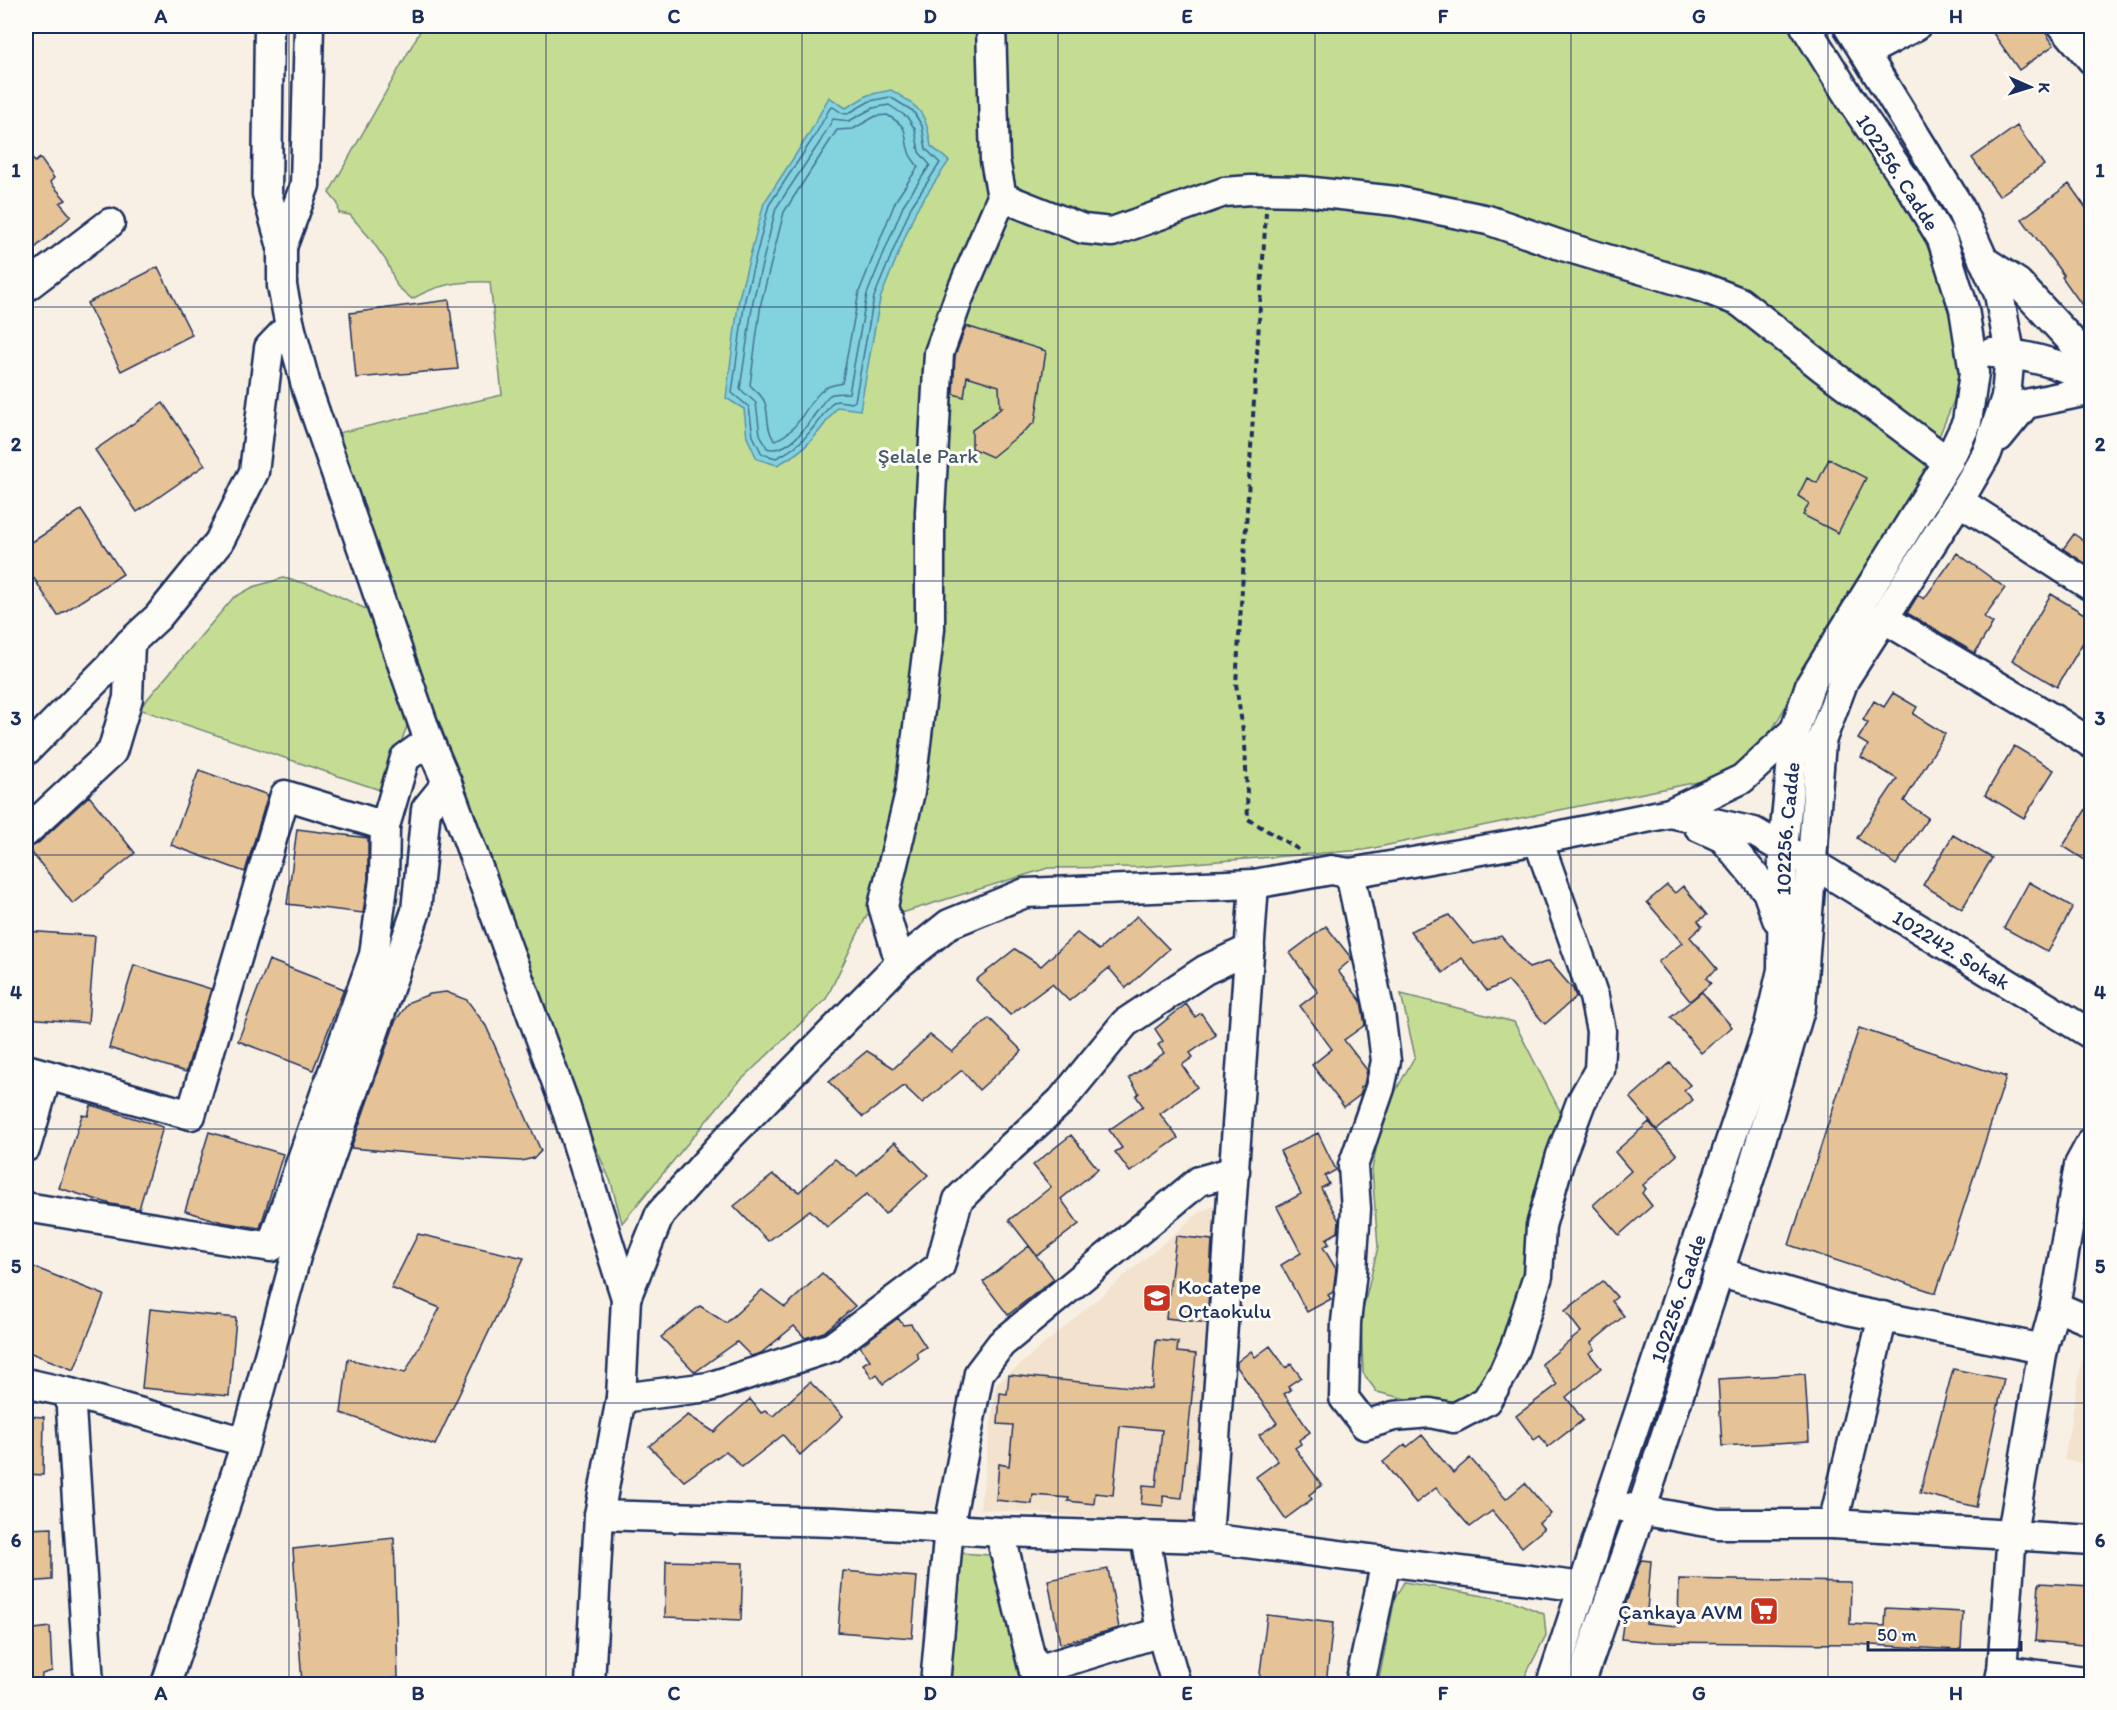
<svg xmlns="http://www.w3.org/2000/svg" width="2117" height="1710" font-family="Itim,sans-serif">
<rect width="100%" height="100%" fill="#f8f0e4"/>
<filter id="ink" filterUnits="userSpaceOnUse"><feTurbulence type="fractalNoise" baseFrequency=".0167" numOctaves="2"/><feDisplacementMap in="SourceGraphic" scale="12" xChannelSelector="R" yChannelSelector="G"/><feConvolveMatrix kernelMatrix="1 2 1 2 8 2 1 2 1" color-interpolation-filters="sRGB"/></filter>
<g filter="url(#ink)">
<path fill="#f3e2cd" d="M1223,1202l-25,323 -218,-16 16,-124 205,-174z
M2091,1359h1l-1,105 -27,-4 18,-100z"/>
<path fill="#c5dd93" stroke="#708678" stroke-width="1.5" d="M423,26h1371l132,217 36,102 -3,43 -43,104 -23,32 -113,192c-15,29 -31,43 -58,61l-358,73 -225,17 -91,1 -143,44 -38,3 -41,84 -91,87 -113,137 -11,-41 -53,-119 -113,-326 -33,-83 -78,-220 168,-39 -12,-113c-30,-1 -52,2 -78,17l-15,-13 -10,-24 -17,-24 -20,-23 -11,-2 -1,-9 -9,-11z
M283,578l37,9 46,22 44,109 -27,73 -244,-82 94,-111 20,-11z
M1401,994l113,28 49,95 -32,153 -28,105 -51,35 -75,-18 -14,-19 -2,-55 17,-71 -6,-78 12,-57 31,-56z
M959,1553l47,3 31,128h-88z
M1404,1582l109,19 31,13 2,21 -25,49h-143l17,-86z"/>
<path fill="#83d3df" stroke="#5991ab" stroke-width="1.5" d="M891,90c29,18 35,21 40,56l18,15 -33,49 -36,89 -20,111 -23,-3c-19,27 -30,43 -60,58l-20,-6 -10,-22 -3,-28 -18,-11 13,-100 25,-95 45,-69 20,-37 17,11 22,-13z"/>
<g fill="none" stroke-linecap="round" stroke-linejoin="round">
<path stroke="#457192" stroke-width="1.5" d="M890,97l23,14 9,15 4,23 14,14 -29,44 -37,90 -19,104 -3,2 -14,-2 -5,1c-19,23 -28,43 -57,56l-14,-4 -9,-18 -4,-29 -17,-14 13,-94 24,-94 45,-68 16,-29 3,-1 9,6 5,1 23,-13z
M889,105l18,12 8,12 4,23 11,13 -26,39 -37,90 -18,99c-6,1 -13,-1 -19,2 -6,4 -10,13 -15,19 -9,14 -28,40 -48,34l-7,-14 -4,-31 -16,-14 13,-88 23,-93 44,-66 13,-23 16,2 24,-13z
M887,115c26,15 14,17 23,40 2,4 6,8 8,12l-22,33 -37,92 -17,91c-6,2 -13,2 -18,6 -19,13 -24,44 -50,51 -8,-11 -5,-25 -9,-37 -3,-9 -10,-12 -15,-18l11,-82 23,-91 53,-82 16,-1 23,-13z"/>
</g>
<path fill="#e6c297" stroke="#1b2f5e" stroke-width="1.5" d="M1988,26h53l13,19 -35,25z
M2017,126l27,39 -45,31 -27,-38z
M26,151l9,11 5,-4 14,20 -4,4 16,18 -6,3 11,13 -45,40z
M2069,184l22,31v103l-29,-41 2,-1 -42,-57z
M158,267l34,68 -71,36 -34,-68z
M449,300l9,69 -102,9 -6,-65z
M966,326l80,25 -11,71 -43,35 -20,-9v-18l31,-23h-3l-1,-21 -32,-10 -3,21 -11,-3 2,-38z
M163,403l42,62 -68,47 -42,-62z
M1829,459l37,19 -28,55 -35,-18 6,-12 -11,-7 9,-18 10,5z
M81,510l42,64 -65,42 -32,-50v-20z
M2074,534l17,12v21l-28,-18z
M1957,553l48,35 -21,29 9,6 -18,30 -68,-40 11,-18 6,4z
M2051,594l40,24v11l-34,58 -45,-27z
M1893,693l24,14 -4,7 32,20 -41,67 24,17 -32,47 -39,-27 40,-59 -36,-22 7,-12 -10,-6 10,-16 -5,-3 11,-19 10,6z
M2014,746l40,24 -30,48 -39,-23z
M199,770l69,25 -23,77 -74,-27z
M89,796l46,57 -62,51 -45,-56 9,-4z
M2091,801v63l-28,-18z
M297,829l71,9v40l-5,35 -76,-9z
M1953,835l39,23 -30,51 -39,-24z
M2029,882l44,25 -25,45 -44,-24z
M1667,885l8,8 8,-7 24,29 -9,6 4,5 -12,11 27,32 -11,9 5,5 -21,18 -32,-39 24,-19 -35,-41z
M1449,915l24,29 28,-8 28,32 20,-7 24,28 3,8 -31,27 -37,-43 -21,10 -25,-33 -19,15 -33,-42z
M1137,916l32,33 -43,39 -17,-20 -40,33 -17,-17 -42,31 -34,-35 39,-31 26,17 36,-33 22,17z
M1326,926l26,33 -14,12 23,30 4,24 -21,15 23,30 -3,15 -4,3 2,2 -2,5 -16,12 -32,-42 20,-16 -32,-43 18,-14 -28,-39z
M26,931l69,5 -7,87 -62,-5z
M269,960l75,29 -31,81 -75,-29z
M134,965l77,24 -25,83 -77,-24z
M446,992l21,8 19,26 55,125 -7,7 -13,3 -54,-3 -116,-10 45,-128 13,-18 21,-8z
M1702,992l30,35 -31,26 -30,-36z
M1186,1004l9,13 6,-4 15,22 -26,18 3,4 -11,8 15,22 -37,27 18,24 -48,34 -15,-20 7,-4 -13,-18 34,-24 -7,-10 3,-3 -10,-15 35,-25 -6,-8 5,-4 -8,-12z
M989,1018l33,33 -43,39 -17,-20 -40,33 -18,-17 -41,31 -34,-35 38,-31 27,17 36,-33 22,17z
M1859,1028l147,49 -70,216 -147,-48z
M1670,1063l20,22 -6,5 9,10 -36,30 -27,-32z
M91,1105l72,22 -24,82 -28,-5 -52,-16 23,-73 6,1z
M1649,1122l28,33 -34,30 3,4 -4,4 10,13 -33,29 -26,-30 38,-34 -16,-19z
M209,1132l74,22 -23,74 -38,-6 -37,-11z
M1318,1133l18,37 -11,6 4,8 -8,4 18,33 -1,11 -12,7 3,5 -6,3 13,22 -3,23 -5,3 3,4 -24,13 -26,-47 20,-12 -24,-46 24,-13 -21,-43z
M1071,1135l27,34 -37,30 18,25 -42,32 -28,-36 42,-33 -18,-22z
M895,1142l33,33 -43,39 -18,-20 -40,33 -17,-17 -42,31 -34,-35 39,-31 26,17 36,-33 22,17z
M418,1234l106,24 -89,187 -94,-32 7,-54 57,14 35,-65 -49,-20z
M1176,1236l36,4 -5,83 -41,-5z
M1029,1246l25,33 -46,36 -25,-33z
M26,1264l78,31 -30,75 -48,-19z
M822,1273l33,33 -31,26 -19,6 -11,-12 -33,27 -10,3 -14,-14 -42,30 -34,-35 39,-31 26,17 36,-33 23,17z
M1603,1281l14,16 -5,4 12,15 -33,27 4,6 -6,4 12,15 -35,29 17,23 -35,27 -8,-11 -6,4 -18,-24 41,-31 -15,-21 39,-32 -16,-21z
M150,1309l86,9 -7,78 -87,-8z
M898,1318l5,7 8,-1 15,23 -10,6 3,5 -36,26 -6,-10 -5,4 -9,-14 7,-4 -10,-14z
M1156,1340l22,2 -1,10 19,2 -14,144 -19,-2v10l-22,-2 2,-19 13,1 6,-56 -42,-4 -7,69 -18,-2 -1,11 -26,-3 1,-3 -36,-3 -1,9 -36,-4 3,-36 10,2 4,-41 -15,-1 2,-31 7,1 2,-19 143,14z
M1270,1346l16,22 5,-4 10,13 -13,9 3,4 -7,4 26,38 -11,8 2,4 -6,4 27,37 -13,10 3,4 -27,20 -29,-42 22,-16 -19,-26 18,-12 -40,-56v-5l14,-11 4,6z
M1953,1369l51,10 -28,128 -56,-14z
M1805,1374l4,67 -87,5 -4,-67z
M810,1382l33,34 -43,39 -17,-20 -41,32 -16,-16 -42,30 -35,-35 39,-31 26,17 36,-33 11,14 4,-2 8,5z
M26,1416l18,1 -1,58 -17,-1z
M1422,1435l31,38 17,-15 36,41 19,-16 26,31 -12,9 5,6 -22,18 -30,-36 -22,16 -34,-39 -20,15 -33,-41 22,-18 2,3z
M52,1528v52l-26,2v-53z
M394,1538l4,140 -66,6h-30l-9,-135z
M1641,1560l10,1 -5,62 32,3 1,-47 172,3 -1,42 35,2 1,-18 77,4 -2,36 -2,2 -105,-6 -199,-2 -34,-3 5,-36z
M666,1561l77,2 -2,57 -76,-3z
M1108,1569l11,59 -59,16 -12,-64z
M843,1571l74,6 -5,61 -74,-6z
M2039,1583l52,3v46l-6,-1 -1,14 -49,-4z
M1267,1615l66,8 -7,61h-47l-20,-2z
M50,1627l2,44 -10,3 -1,10h-15v-54z"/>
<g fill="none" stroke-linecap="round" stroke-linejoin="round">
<g stroke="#1b2f5e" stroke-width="33">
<g id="minor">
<path d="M269,26l-2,168 15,53v39l8,40 17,63 122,352 18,42 118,322 61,193 -5,100 -22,117 235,7 166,10 208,6 375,49"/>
<path d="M2063,26l29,34"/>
<path d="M1865,53l51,-27"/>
<path d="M1002,197l81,32 29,3 112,-40 27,-2 53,1 92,10 92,19 75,26 141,42 36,14 83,66 125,94"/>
<path d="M282,247l23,-62 4,-159"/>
<path d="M1983,260l35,23 74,80"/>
<path d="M26,287l84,-64"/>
<path d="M1992,353c33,0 69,12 100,25"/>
<path d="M1999,437l27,-33 66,-14"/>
<path d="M1959,501l133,86"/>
<path d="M1883,618l177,105 32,21"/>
<path d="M26,751l84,-85 20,-23 28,-26 61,-75 35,-70 15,-124 21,-22"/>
<path id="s1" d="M1670,813l84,19 29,17 29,14 280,172"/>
<path d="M1699,827l24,11 44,53 10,28"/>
<path d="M26,832l86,-80 16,-54 2,-55"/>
<path d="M1350,873l30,140 6,48 -6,27 -27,78 3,43 -4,62 -6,51 -2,76 21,27 29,-9 36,-3 24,5 32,-17 18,-29 11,-25 23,-71 3,-50 20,-71 20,-53 18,-32 2,-39 -7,-34 -56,-157"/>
<path d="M900,963l-17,-57 27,-114 20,-163v-117l9,-159 20,-56 43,-100 -7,-37 -4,-134"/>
<path d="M26,1069l165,46 94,-320 100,31 20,-68 24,-17"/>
<path d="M26,1147l21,-72"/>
<path d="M26,1207l245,40 103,-292 10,-76 1,-53"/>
<path d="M1718,1272l130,38 195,39"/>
<path d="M626,1298l34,-84 66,-74 174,-177 49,-39 76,-31 229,-9"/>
<path d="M2055,1306l37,16"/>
<path d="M26,1383l44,10 19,291"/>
<path d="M70,1393l175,49"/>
<path d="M621,1398l88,-11 123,-40 108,-81 18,-66 52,-52 51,-47 64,-78 80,-53 45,-21"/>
<path d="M1622,1507l96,17h115l259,16"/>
<path d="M1833,1524l50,-208"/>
<path d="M1000,1532l37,152"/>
<path d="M1145,1535l16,97 15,52"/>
<path d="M1208,1538l46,-654 77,-14 19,3 188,-33 132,-27 72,-34 53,-49"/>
<path d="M2002,1670l90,12"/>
<path d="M1034,1671l127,-39"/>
<path d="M166,1684l75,-226 56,-205 119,-342 10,-102 21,-26"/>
<path d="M590,1684l9,-169"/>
<path d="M935,1684l14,-157 30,-154 22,-29 198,-163 36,-10"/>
<path d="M1360,1684l26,-123"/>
<path id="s2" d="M1551,1684l32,-97 25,-82 161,-479 13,-56 1,-121 12,-119 15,-45 138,-223 19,-40 7,-49 -10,-64 -22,-70 -27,-45 -62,-91 -48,-77"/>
<path d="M1580,1684l61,-173 110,-337 50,-168 20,-265 23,-61 115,-179 28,-48 19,-56 4,-44 -11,-59 -39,-86 -112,-182"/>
<path d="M1999,1684l3,-14 10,-136 31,-185 12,-43 24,-141 13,-24"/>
</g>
</g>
<path stroke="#1b2f5e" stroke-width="4" stroke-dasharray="6 4.5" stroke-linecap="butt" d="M1266,212l-30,472 9,60 3,75 53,32"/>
<use href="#minor" stroke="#fdfcf7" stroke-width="28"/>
</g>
</g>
<path fill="none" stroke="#1b2f5e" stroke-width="1.5" stroke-opacity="0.55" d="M289,26v1658M546,26v1658M802,26v1658M1058,26v1658M1315,26v1658M1571,26v1658M1828,26v1658M26,307h2066M26,581h2066M26,855h2066M26,1129h2066M26,1403h2066"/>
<defs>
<g id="school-square" transform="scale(1.5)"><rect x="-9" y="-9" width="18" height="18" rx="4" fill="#c8321e" stroke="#fdfcf7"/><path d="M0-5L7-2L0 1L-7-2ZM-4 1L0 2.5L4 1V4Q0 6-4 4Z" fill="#fff"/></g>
<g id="supermarket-square" transform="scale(1.5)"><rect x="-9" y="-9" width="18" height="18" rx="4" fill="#c8321e" stroke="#fdfcf7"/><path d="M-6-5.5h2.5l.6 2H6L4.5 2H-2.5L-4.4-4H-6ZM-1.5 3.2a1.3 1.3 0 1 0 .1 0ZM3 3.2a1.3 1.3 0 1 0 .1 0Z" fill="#fff"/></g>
</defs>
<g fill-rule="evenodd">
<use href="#school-square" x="1157" y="1298"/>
<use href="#supermarket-square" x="1764" y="1611"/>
</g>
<g text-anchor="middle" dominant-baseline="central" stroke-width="6" stroke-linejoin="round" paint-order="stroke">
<g font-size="21" fill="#1b2f5e" stroke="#fdfcf7">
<text transform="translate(1898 172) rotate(57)">102256. Cadde</text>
<text stroke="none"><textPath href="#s2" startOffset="892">102256. Cadde</textPath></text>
<text stroke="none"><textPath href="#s1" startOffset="316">102242. Sokak</textPath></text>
<text stroke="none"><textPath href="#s2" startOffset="406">102256. Cadde</textPath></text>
</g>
<g font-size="21" fill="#465a6b" stroke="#fdfcf7">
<text x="928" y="455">Şelale Park</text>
</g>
<g font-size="21" fill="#1b2f5e" stroke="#fdfcf7" text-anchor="start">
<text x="1178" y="1286">Kocatepe<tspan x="1178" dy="24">Ortaokulu</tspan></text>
<text x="1743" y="1611" text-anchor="end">Çankaya AVM</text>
</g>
</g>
<rect width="2117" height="1710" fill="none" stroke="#fdfcf7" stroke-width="66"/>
<g transform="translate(2030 87) rotate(93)" stroke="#fdfcf7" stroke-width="4.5" paint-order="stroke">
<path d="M0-4.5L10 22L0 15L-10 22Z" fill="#1b2f5e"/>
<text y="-9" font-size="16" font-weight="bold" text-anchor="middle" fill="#1b2f5e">K</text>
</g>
<path d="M1868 1641v9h153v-9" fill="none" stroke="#1b2f5e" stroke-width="3"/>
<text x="1877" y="1641" font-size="18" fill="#1b2f5e" stroke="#fdfcf7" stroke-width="4.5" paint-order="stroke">50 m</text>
<rect x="33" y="33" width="2051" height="1644" fill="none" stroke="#1b2f5e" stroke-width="2"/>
<g font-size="20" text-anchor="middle" font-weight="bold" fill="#1b2f5e">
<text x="161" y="23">A</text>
<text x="418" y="23">B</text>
<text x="674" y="23">C</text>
<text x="930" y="23">D</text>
<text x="1187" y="23">E</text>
<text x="1443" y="23">F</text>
<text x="1699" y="23">G</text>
<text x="1956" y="23">H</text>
<text x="16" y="177">1</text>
<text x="2100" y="177">1</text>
<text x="16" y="451">2</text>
<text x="2100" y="451">2</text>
<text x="16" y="725">3</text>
<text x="2100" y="725">3</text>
<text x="16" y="999">4</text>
<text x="2100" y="999">4</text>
<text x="16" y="1273">5</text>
<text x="2100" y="1273">5</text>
<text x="16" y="1547">6</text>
<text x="2100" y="1547">6</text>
<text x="161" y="1700">A</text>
<text x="418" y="1700">B</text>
<text x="674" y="1700">C</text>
<text x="930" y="1700">D</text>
<text x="1187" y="1700">E</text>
<text x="1443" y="1700">F</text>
<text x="1699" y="1700">G</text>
<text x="1956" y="1700">H</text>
</g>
</svg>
